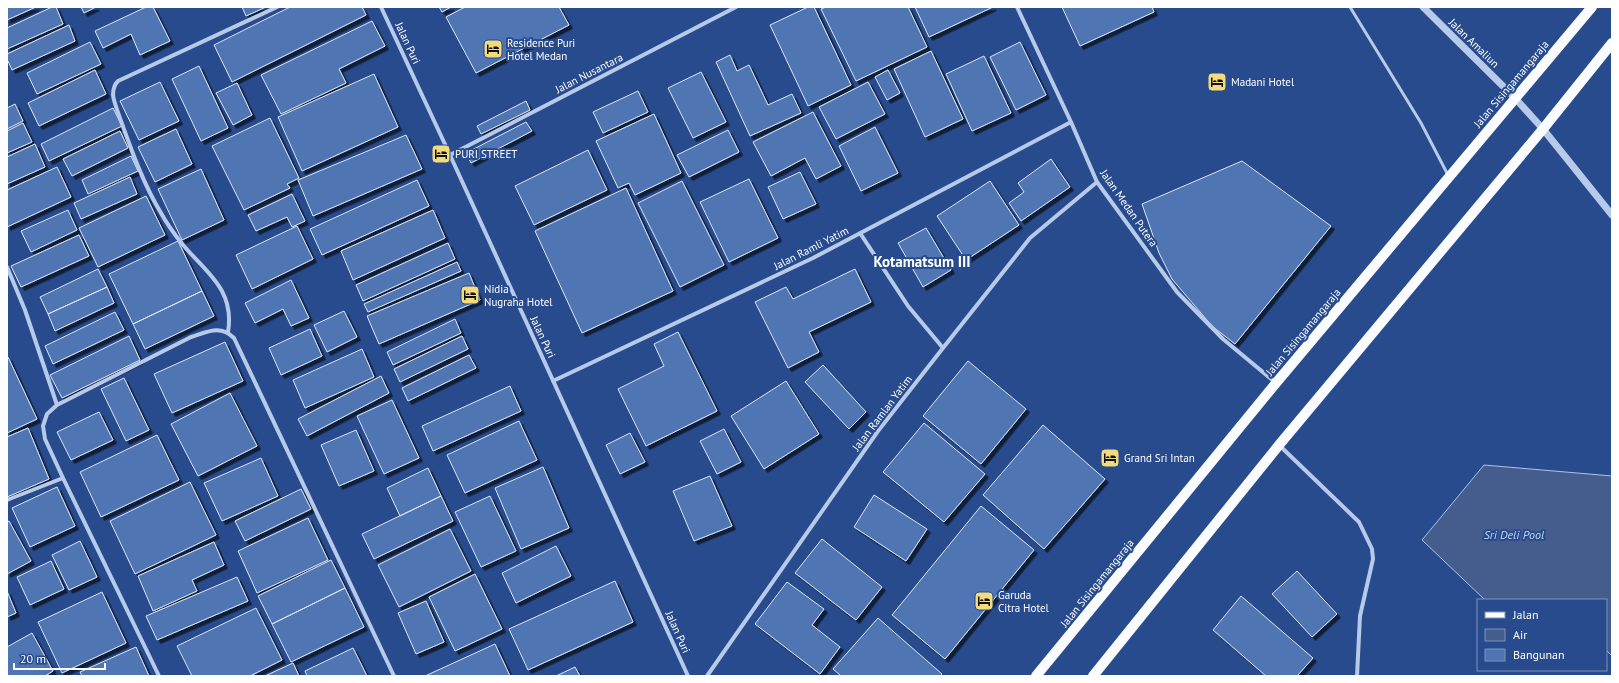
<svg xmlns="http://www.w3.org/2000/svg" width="1619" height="683" font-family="'PT Sans',sans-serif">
<defs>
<filter id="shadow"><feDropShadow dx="3.5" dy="3.5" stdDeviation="0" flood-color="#0009"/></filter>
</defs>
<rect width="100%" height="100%" fill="#274b8d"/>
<path fill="#445d8d" stroke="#abc3eb" d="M1484,465l128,11v180l-6,-6v-50h-121l-63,-60z"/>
<path fill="#5074b3" stroke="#dbe6f8" filter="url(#shadow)" d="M7,7h29l-29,13z
M52,7h4l7,17 -56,25v-21z
M81,7h15l-12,6z
M146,7h7l17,34 -30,14 -9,-21 -28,14 -8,-17z
M242,7h24l-20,9z
M290,7h72l4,8 -134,67 -18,-37z
M439,7h12l-9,5z
M465,7h94l10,18 -93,48 -30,-56z
M808,7h6l37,78 -43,21 -38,-81z
M826,7h82l19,40 -71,34 -35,-72z
M915,7h78l-64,30z
M1062,7h90l2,5 -74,34z
M372,21l13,25 -46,23 7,14 -65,31 -20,-39z
M69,25l6,16 -63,29 -5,-11v-5z
M90,42l11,22 -64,30 -10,-21z
M1020,42l26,53 -30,15 -26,-53z
M931,51l32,68 -38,18 -31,-68z
M730,55l7,16 12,-6 19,40 24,-11 9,19 -51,23 -34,-74z
M984,56l27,57 -39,18 -26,-57z
M199,66l29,62 -27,13 -29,-62z
M95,70l11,24 -67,32 -11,-23z
M888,70l12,23 -13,7 -12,-23z
M701,72l25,50 -33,16 -25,-50z
M374,74l24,53 -96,44 -24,-54z
M160,82l19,39 -40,19 -19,-39z
M868,82l17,32 -49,25 -17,-32z
M237,83l15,32 -19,10 -17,-32z
M638,91l10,21 -45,21 -10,-21z
M526,101l4,9 -49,24 -4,-8z
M15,104l8,17 -16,8v-21z
M113,108l9,18 -73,35 -8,-17z
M813,112l28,54 -25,13 -11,-21 -34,18 -18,-34z
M654,114l27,59 -46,22 -6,-12 -11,5 -22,-47z
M270,118l29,60 -12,6 3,4 -46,22 -32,-64z
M526,122l6,9 -61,32 -5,-10z
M23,123l9,19 -25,11v-22z
M875,127l23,46 -37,18 -22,-45z
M176,129l16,35 -37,18 -17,-35z
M728,130l11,22 -50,25 -12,-22z
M120,131l8,17 -56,28 -9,-17z
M406,135l16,34 -109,47 -15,-36z
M35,144l10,23 -38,17v-27z
M588,150l19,40 -73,35 -19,-39z
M131,156l7,15 -50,23 -6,-14z
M1051,159l19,28 -49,34 -12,-18 15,-11 -6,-9z
M1242,161l89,65 -96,118 -23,-18 -40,-47 -13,-26 -17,-49z
M57,167l14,30 -64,30v-37z
M201,169l23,51 -42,20 -24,-51z
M800,172l16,32 -33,15 -15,-32z
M130,177l7,17 -56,25 -7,-16z
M749,179l29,59 -49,24 -29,-60z
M417,180l12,26 -107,49 -12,-26z
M682,181l42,84 -44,22 -42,-84z
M990,181l29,44 -53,35 -29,-44z
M626,188l47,103 -91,42 -47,-102z
M292,194l13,27 -13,6 -5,-10 -31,14 -8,-16z
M146,196l19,39 -67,32 -19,-39z
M68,210l9,20 -46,22 -10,-21z
M433,210l12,28 -92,42 -12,-29z
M297,226l16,33 -61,30 -16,-34z
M926,228l25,42 -28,17 -25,-44z
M79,235l10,21 -68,31 -10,-21z
M178,241l24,50 -69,33 -24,-50z
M448,243l7,16 -92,42 -7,-16z
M457,262l4,9 -93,41 -4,-8z
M98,269l9,18 -59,27 -8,-17z
M855,269l16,33 -62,30 10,20 -31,16 -33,-66 31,-15 7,12z
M469,273l11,27 -101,44 -12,-28z
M291,280l18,38 -18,8 -8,-17 -28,14 -10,-20z
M107,287l7,16 -59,28 -7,-17z
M202,291l12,25 -69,33 -12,-25z
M344,311l13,26 -30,15 -13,-27z
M115,312l9,18 -71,34 -8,-18z
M455,319l6,14 -68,32 -6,-13z
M310,329l12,27 -41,19 -12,-27z
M678,332l39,79 -71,35 -28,-57 46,-23 -10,-22z
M129,336l11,24 -78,38 -12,-23z
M462,336l6,13 -68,33 -6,-13z
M225,342l18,39 -71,32 -18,-39z
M362,349l12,28 -69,31 -12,-28z
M469,355l7,13 -68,33 -6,-13z
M8,357l29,62 -30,14v-75z
M968,361l58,48 -45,55 -58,-48z
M823,365l43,47 -17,17 -44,-47z
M381,376l8,17 -82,43 -9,-17z
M124,378l25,52 -23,11 -25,-52z
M786,381l33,53 -55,35 -33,-53z
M510,386l11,25 -88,40 -11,-25z
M230,393l27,53 -59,30 -27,-52z
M392,400l27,58 -35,16 -27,-58z
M99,412l14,28 -42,20 -14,-28z
M519,421l18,39 -72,33 -18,-38z
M924,423l61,51 -41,48 -61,-50z
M1043,425l62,54 -61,70 -61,-54z
M28,428l21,51 -42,18v-60z
M724,429l17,33 -24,12 -17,-33z
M356,430l18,41 -35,15 -18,-41z
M630,433l15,29 -25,12 -14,-29z
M157,435l22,45 -78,37 -21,-45z
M261,458l17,38 -56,25 -18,-38z
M543,467l26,61 -48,21 -26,-61z
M428,468l13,28 -41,20 -13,-28z
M710,476l22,50 -38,15 -21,-50z
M190,482l26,53 -81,39 -25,-53z
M57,487l18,39 -45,21 -18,-39z
M301,489l10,20 -66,32 -10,-20z
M874,495l53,34 -21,32 -52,-34z
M441,496l12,25 -79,38 -12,-25z
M490,496l26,55 -35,16 -26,-55z
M981,506l53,44 -89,109 -53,-44z
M308,518l20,42 -71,33 -19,-42z
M9,521l22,40 -24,13v-52z
M450,529l21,42 -72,36 -21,-42z
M822,539l60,48 -26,33 -61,-47z
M80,541l17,36 -28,13 -17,-35z
M214,542l10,23 -32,15 5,11 -44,20 -15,-35z
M556,546l15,30 -55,27 -14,-30z
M331,560l14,28 -73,36 -14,-28z
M51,561l13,28 -34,16 -13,-28z
M1297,571l40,43 -25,23 -40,-43z
M475,574l27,55 -47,22 -26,-54z
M237,577l11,24 -91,39 -11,-24z
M615,581l18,41 -105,48 -19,-41z
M787,582l37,27 -12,16 28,22 -20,27 -65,-50z
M345,588l19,39 -73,35 -19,-38z
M7,591l9,22 -9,4z
M102,592l24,51 -64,30 -24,-51z
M1241,596l72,62 -16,18h-31l-53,-46z
M426,601l18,41 -28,12 -18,-41z
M256,608l26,52 -32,16h-58l-15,-30z
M878,618l64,56 -2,2h-99l-8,-7z
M32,633l21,38 -8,5h-38v-29z
M495,644l15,32h-85z
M136,647l13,29h-67l-2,-4z
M353,648l14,28h-60l-2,-5z
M293,663l6,13h-34z
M575,667l5,9h-24z"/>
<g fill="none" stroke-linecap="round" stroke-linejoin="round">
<path stroke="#b7caea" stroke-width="3" d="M1350,7l71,116 27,52"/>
<path stroke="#b7caea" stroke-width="4" d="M381,7l69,148 238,521
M1017,7l54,115 26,60 80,110 46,47 53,44
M450,155l286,-148
M860,233l48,73 35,42
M7,267l18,43 32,95
M228,332c7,-42 -21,-59 -45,-87 -8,-10 -16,-21 -22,-32 -17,-28 -29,-61 -40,-92 -3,-9 -7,-18 -8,-26 0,-6 1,-10 5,-14l159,-74
M553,381l260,-123 258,-136
M1279,445l80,77 13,27 1,10 -13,57 -3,60
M7,500l56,-22
M159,676l-96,-198 -18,-39 -2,-13 4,-12 10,-9 134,-68c16,-5 29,-13 43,1l160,338
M707,676l171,-245 65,-83 87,-110 67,-56"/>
<path stroke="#b7caea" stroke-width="7" d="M1423,7l92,91 28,31 69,86"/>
<path stroke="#fafcff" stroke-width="10" d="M1036,676l240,-293 316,-376
M1093,676l186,-231 264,-316 69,-86"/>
</g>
<defs>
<g id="hotel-square" transform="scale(1)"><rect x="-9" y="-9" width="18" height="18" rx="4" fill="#f2da7d" stroke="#274b8d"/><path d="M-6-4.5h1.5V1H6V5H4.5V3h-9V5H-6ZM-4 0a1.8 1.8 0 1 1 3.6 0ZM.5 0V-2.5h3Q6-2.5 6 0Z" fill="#111"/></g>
</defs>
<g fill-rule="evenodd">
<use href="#hotel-square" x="493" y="49"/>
<use href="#hotel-square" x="1217" y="82"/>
<use href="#hotel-square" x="441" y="154"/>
<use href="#hotel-square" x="470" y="295"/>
<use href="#hotel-square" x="1110" y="458"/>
<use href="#hotel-square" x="984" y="601"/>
</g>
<g text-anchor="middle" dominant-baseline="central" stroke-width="4" stroke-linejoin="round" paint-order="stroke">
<g font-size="11" fill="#fff" stroke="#274b8d">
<text transform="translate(408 43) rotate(65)">Jalan Puri</text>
<text transform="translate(1474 43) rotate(44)">Jalan Amaliun</text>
<text transform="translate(589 73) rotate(-27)">Jalan Nusantara</text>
<text transform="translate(1511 84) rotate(-50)">Jalan Sisingamangaraja</text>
<text transform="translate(1129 208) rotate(55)">Jalan Medan Putera</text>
<text transform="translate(811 248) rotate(-27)">Jalan Ramli Yatim</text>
<text transform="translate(1303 332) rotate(-50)">Jalan Sisingamangaraja</text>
<text transform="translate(543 337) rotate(65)">Jalan Puri</text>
<text transform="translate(882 413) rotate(-53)">Jalan Ramlan Yatim</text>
<text transform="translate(1097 583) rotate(-51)">Jalan Sisingamangaraja</text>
<text transform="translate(678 632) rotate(66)">Jalan Puri</text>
</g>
<g font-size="11" fill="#fff" stroke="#274b8d" text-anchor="start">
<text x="507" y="43">Residence Puri<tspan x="507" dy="13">Hotel Medan</tspan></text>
<text x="1231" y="82">Madani Hotel</text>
<text x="455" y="154">PURI STREET</text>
<text x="484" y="289">Nidia<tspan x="484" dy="13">Nugraha Hotel</tspan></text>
<text x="1124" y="458">Grand Sri Intan</text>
<text x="998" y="595">Garuda<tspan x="998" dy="13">Citra Hotel</tspan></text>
</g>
<g font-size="12" font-style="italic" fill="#c3d4f1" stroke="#274b8d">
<text x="1514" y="534">Sri Deli Pool</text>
</g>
<g font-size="15" font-weight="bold" fill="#fff" stroke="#274b8d">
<text x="922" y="261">Kotamatsum III</text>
</g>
</g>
<rect width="1619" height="683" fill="none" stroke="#ffffff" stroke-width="16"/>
<rect x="1477" y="599" width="130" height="72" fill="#274b8d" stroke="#7d93bb"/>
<rect x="1485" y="612" width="20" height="6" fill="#fafcff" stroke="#7d93bb"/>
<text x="1513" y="619" font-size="12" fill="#ffffff">Jalan</text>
<rect x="1485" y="629" width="20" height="12" fill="#445d8d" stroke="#7d93bb"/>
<text x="1513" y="639" font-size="12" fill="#ffffff">Air</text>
<rect x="1485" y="649" width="20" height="12" fill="#5074b3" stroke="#7d93bb"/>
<text x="1513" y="659" font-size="12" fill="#ffffff">Bangunan</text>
<path d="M14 663v6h91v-6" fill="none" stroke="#ffffff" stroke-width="2"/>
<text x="20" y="663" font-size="12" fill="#ffffff" stroke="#274b8d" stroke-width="3" paint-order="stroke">20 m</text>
</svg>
